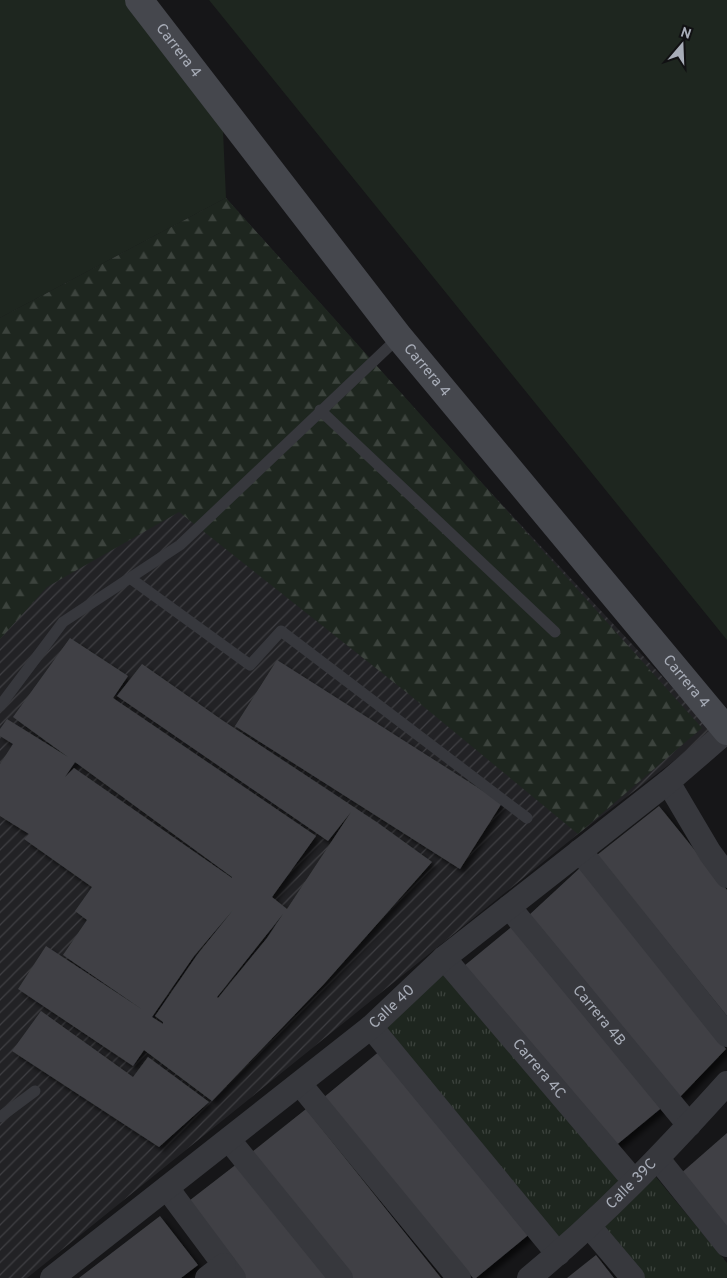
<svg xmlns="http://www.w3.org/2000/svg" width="727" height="1278" font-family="Overpass,sans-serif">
<defs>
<pattern id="industrial-furrows" width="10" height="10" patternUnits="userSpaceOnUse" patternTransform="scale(1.25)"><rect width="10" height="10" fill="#222225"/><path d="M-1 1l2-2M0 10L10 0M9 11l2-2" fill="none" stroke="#3f3f43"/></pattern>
<pattern id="forest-firs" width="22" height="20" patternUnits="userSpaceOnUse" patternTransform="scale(1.25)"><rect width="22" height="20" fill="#1e261f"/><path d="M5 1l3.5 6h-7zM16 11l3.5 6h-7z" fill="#3c433d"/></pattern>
<pattern id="park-tufts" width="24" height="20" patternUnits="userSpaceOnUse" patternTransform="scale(1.25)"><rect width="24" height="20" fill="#1e261f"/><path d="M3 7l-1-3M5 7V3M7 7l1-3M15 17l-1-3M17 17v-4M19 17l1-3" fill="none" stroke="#3c433d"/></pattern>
<filter id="shadow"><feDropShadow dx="4.5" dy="4.5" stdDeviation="2.5" flood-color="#0009"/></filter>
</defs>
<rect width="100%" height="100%" fill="#161618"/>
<path fill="url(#industrial-furrows)" d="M226,198l241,269 246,264 -135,103 -551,444h-27v-960z"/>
<path fill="#1e261f" d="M0,0h134l88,108 4,90 -226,120z
M209,0h518v640z"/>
<path fill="url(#forest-firs)" d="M226,198l476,530 -124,106 -172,-142 -227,-180 -132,75 -47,52v-321z"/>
<path fill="url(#park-tufts)" d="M446,972l185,210 -73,72 -179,-223z
M656,1177l71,86v15h-91l-42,-51z"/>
<path fill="#404145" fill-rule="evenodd" filter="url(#shadow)" d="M70,638l58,38 -15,22 203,138 -44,61 15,12 64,-97 -23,29 -211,-145 25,-32 80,56 156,103 54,39 -108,122 -112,117 -68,-51 -11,16 -115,-77 28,-43 97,64 -80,-55 24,-35 -12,-9 17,-24 -68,-48 5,-5 -29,-18v-52l13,-20 -13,-8v-7l7,-10 61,38 -55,-40zM75,762l157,115v1l-158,-110 -9,9zM233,910l-36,45 -42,61 8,6v2l-11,-7 42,-61zM283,914l-16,24 -49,60 -1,-1z
M277,660l225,143 -42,66 -225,-143z
M659,806l68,84v126l-130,-161z
M582,866l144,183 -47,49 -151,-182z
M515,924l150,181 -51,42 -150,-181z
M41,1011l92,66 15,-20 61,45 -50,45 -147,-96z
M381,1050l151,182 -56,46h-3l-150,-180z
M306,1109l135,169h-88l-101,-126z
M727,1133v97l-48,-55z
M238,1163l91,115h-86l-58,-74z
M160,1216l38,49 -17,13h-102z
M596,1255l18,23h-47z"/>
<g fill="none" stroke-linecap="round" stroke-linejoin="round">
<path stroke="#37383d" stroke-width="11" d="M320,410l235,222
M130,578l120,87 31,-34 246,187
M0,706l63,-84 117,-77 219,-208
M0,1117l35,-26"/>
<g stroke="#37383d" stroke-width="24">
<path d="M668,782l42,71 17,23"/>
<path d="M580,851l147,184"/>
<path id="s1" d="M509,907l180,218"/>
<path id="s2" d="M444,958l190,223"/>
<path d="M371,1027l187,227"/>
<path d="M300,1084l159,194"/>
<path d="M229,1140l112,138"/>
<path d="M658,1159l69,86"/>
<path d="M167,1188l67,90"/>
<path d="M589,1226l44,52"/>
<path id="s3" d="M52,1278l319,-251 73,-69 224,-176 59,-51"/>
<path d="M207,1278l17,-13"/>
<path id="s4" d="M529,1278c72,-59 136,-126 198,-195"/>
</g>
<path stroke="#45474d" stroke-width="28" id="s5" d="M139,0l260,337 328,394"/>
</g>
<g text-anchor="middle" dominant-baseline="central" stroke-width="4.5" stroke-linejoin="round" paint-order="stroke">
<g font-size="15" fill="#a8adb8" stroke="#111113">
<text stroke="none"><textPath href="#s5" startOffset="64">Carrera 4</textPath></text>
<text stroke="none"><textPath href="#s5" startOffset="469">Carrera 4</textPath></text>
<text stroke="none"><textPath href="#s5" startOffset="874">Carrera 4</textPath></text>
<text stroke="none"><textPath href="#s3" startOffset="435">Calle 40</textPath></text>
<text stroke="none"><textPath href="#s1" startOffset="141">Carrera 4B</textPath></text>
<text stroke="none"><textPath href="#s2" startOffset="146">Carrera 4C</textPath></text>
<text stroke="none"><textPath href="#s4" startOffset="139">Calle 39C</textPath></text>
</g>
</g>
<g transform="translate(682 45) rotate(19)" stroke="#111113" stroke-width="4" paint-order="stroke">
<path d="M0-4L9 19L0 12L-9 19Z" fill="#a8adb8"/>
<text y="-8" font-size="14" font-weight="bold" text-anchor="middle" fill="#a8adb8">N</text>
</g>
</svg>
